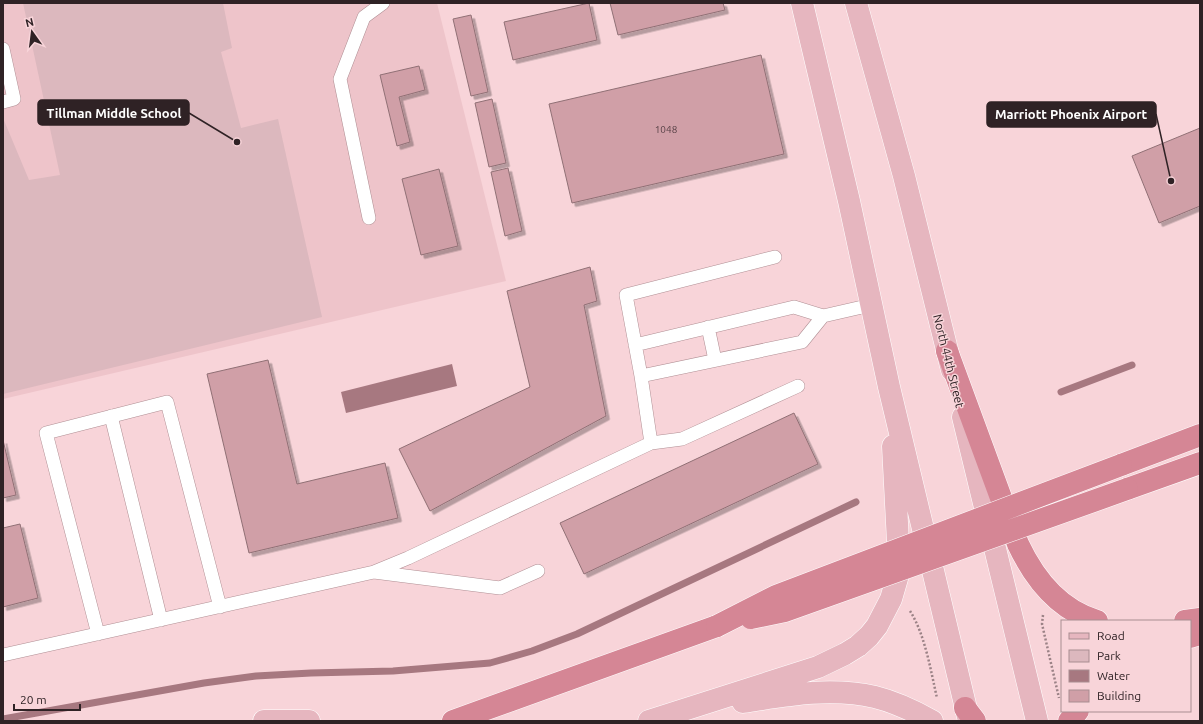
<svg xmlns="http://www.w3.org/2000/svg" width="1203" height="724" font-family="Ubuntu,sans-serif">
<defs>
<filter id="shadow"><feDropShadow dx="3.5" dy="3.5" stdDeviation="0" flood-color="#0004"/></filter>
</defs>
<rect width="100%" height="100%" fill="#f8d4d9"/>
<path fill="#eec4ca" d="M3,3h434l69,278 -503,118z"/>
<path fill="#dcb8be" d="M23,3h200l9,45 -11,4 20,76 37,-9 44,198 -319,77v-276l26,62 31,-5z"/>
<path fill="#a77880" d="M452,364l5,22 -111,27 -5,-21z"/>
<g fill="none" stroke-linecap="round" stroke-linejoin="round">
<path stroke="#a77880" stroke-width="7" d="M1061,392l71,-27
M3,719l201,-36 52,-7 55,-3 82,-2 97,-8 42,-12 45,-17 279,-132"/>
</g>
<path fill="#d09fa7" stroke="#907075" filter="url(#shadow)" d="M589,3l8,37 -84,20 -9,-38z
M610,3h113l2,7 -107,25z
M471,15l17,77 -17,4 -18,-77z
M761,55l23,99 -212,49 -23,-99z
M419,66l6,24 -26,7 11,45 -13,4 -17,-71z
M492,99l14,64 -17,4 -14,-64z
M1200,128v78l-41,17 -27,-67z
M508,168l14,63 -17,5 -14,-64z
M439,169l19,77 -37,9 -19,-76z
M590,267l7,34 -13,4 22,111 -176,95 -31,-62 131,-62 -23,-96z
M268,360l29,124 88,-21 13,55 -149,35 -42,-179z
M794,413l24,51 -234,110 -24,-51z
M3,440l13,55 -13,3z
M20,524l18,74 -35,9v-79z"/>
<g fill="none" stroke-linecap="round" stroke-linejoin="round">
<g stroke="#b08f94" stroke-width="14">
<path id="lane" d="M3,49l11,50 -11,3
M369,218l-29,-139 24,-62 19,-14
M708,327l7,33
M635,345l159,-38 29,9 48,-11
M641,376l161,-34 21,-26
M111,416l50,204
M651,443l31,-4 116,-53
M374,572l34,-14 243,-115 -10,-67 -15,-81 149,-38
M98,634l-52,-201 121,-31 53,205
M3,655l371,-83 126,16 38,-17"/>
</g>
<g stroke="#fff" stroke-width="23">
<path id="primary" d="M802,3l47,198 40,186 80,334
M856,3l48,173 48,194
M963,417l74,304
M743,702c44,-7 88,-15 132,-5 20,5 39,14 57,24
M264,721h45
M649,721l169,-54 27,-13 13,-8 11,-10 8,-10 14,-27 7,-24v-33l-5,-96"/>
</g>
<g stroke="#fff" stroke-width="23">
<path id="highway" d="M947,351l71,193c16,34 41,66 79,77
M1121,465l79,-30
M1127,489l73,-26
M1185,621l15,-2
M1190,637l10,-3
M965,708l10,13
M453,721l264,-95
M1069,721l9,-10"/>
</g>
<path stroke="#9b8286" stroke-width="2.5" stroke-dasharray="2 2" stroke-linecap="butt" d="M910,611c15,23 21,61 27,87
M1043,615l-1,9 17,74"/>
<use href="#lane" stroke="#fff" stroke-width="13"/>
<use href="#primary" stroke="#e6b6bf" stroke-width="22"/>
<use href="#highway" stroke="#d58695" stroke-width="22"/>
<g stroke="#fff" stroke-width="23" stroke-linecap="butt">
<path id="highway-bridge" d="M751,618l34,-7 342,-122
M717,626l59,-30 345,-131"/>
</g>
<use href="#highway-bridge" stroke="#d58695" stroke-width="22"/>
</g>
<g text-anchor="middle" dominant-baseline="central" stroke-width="3" stroke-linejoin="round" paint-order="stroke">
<g font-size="10" fill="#574146">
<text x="666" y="129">1048</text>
</g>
<g font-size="12" fill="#2f2225" stroke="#f8d4d9">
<text transform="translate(949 361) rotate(76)">North 44th Street</text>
</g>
</g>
<path fill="none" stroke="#2f2225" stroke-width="1.5" d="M237 142L189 113M1171 181L1156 114"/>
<g fill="#2f2225" stroke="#f8d4d9" stroke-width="1.5">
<circle cx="237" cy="142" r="4"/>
<circle cx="1171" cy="181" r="4"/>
</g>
<g fill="#2f2225" stroke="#2f2225" stroke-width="1.5">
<rect x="38" y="100" width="151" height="25" rx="4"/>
<rect x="987" y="102" width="169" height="25" rx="4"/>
</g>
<g font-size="13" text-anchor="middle" font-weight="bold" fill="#fff">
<text x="114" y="118">Tillman Middle School</text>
<text x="1071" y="119">Marriott Phoenix Airport</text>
</g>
<rect width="1203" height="724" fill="none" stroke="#2f2225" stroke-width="8"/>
<rect x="1061" y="620" width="130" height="92" fill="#f8d4d9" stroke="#a88d91"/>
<rect x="1069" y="633" width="20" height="6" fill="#e6b6bf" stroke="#a88d91"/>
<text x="1097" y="640" font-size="12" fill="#2f2225">Road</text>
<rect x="1069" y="650" width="20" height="12" fill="#dcb8be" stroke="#a88d91"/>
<text x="1097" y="660" font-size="12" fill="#2f2225">Park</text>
<rect x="1069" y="670" width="20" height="12" fill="#a77880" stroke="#a88d91"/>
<text x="1097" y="680" font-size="12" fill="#2f2225">Water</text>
<rect x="1069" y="690" width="20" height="12" fill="#d09fa7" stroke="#a88d91"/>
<text x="1097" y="700" font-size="12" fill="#2f2225">Building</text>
<g transform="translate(32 32) rotate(346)" stroke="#f8d4d9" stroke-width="3" paint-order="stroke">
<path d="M0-3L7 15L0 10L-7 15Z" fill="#2f2225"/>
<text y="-6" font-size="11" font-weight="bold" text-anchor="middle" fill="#2f2225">N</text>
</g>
<path d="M14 704v6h66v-6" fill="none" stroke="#2f2225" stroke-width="2"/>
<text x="20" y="704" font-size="12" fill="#2f2225" stroke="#f8d4d9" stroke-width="3" paint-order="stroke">20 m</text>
</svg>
